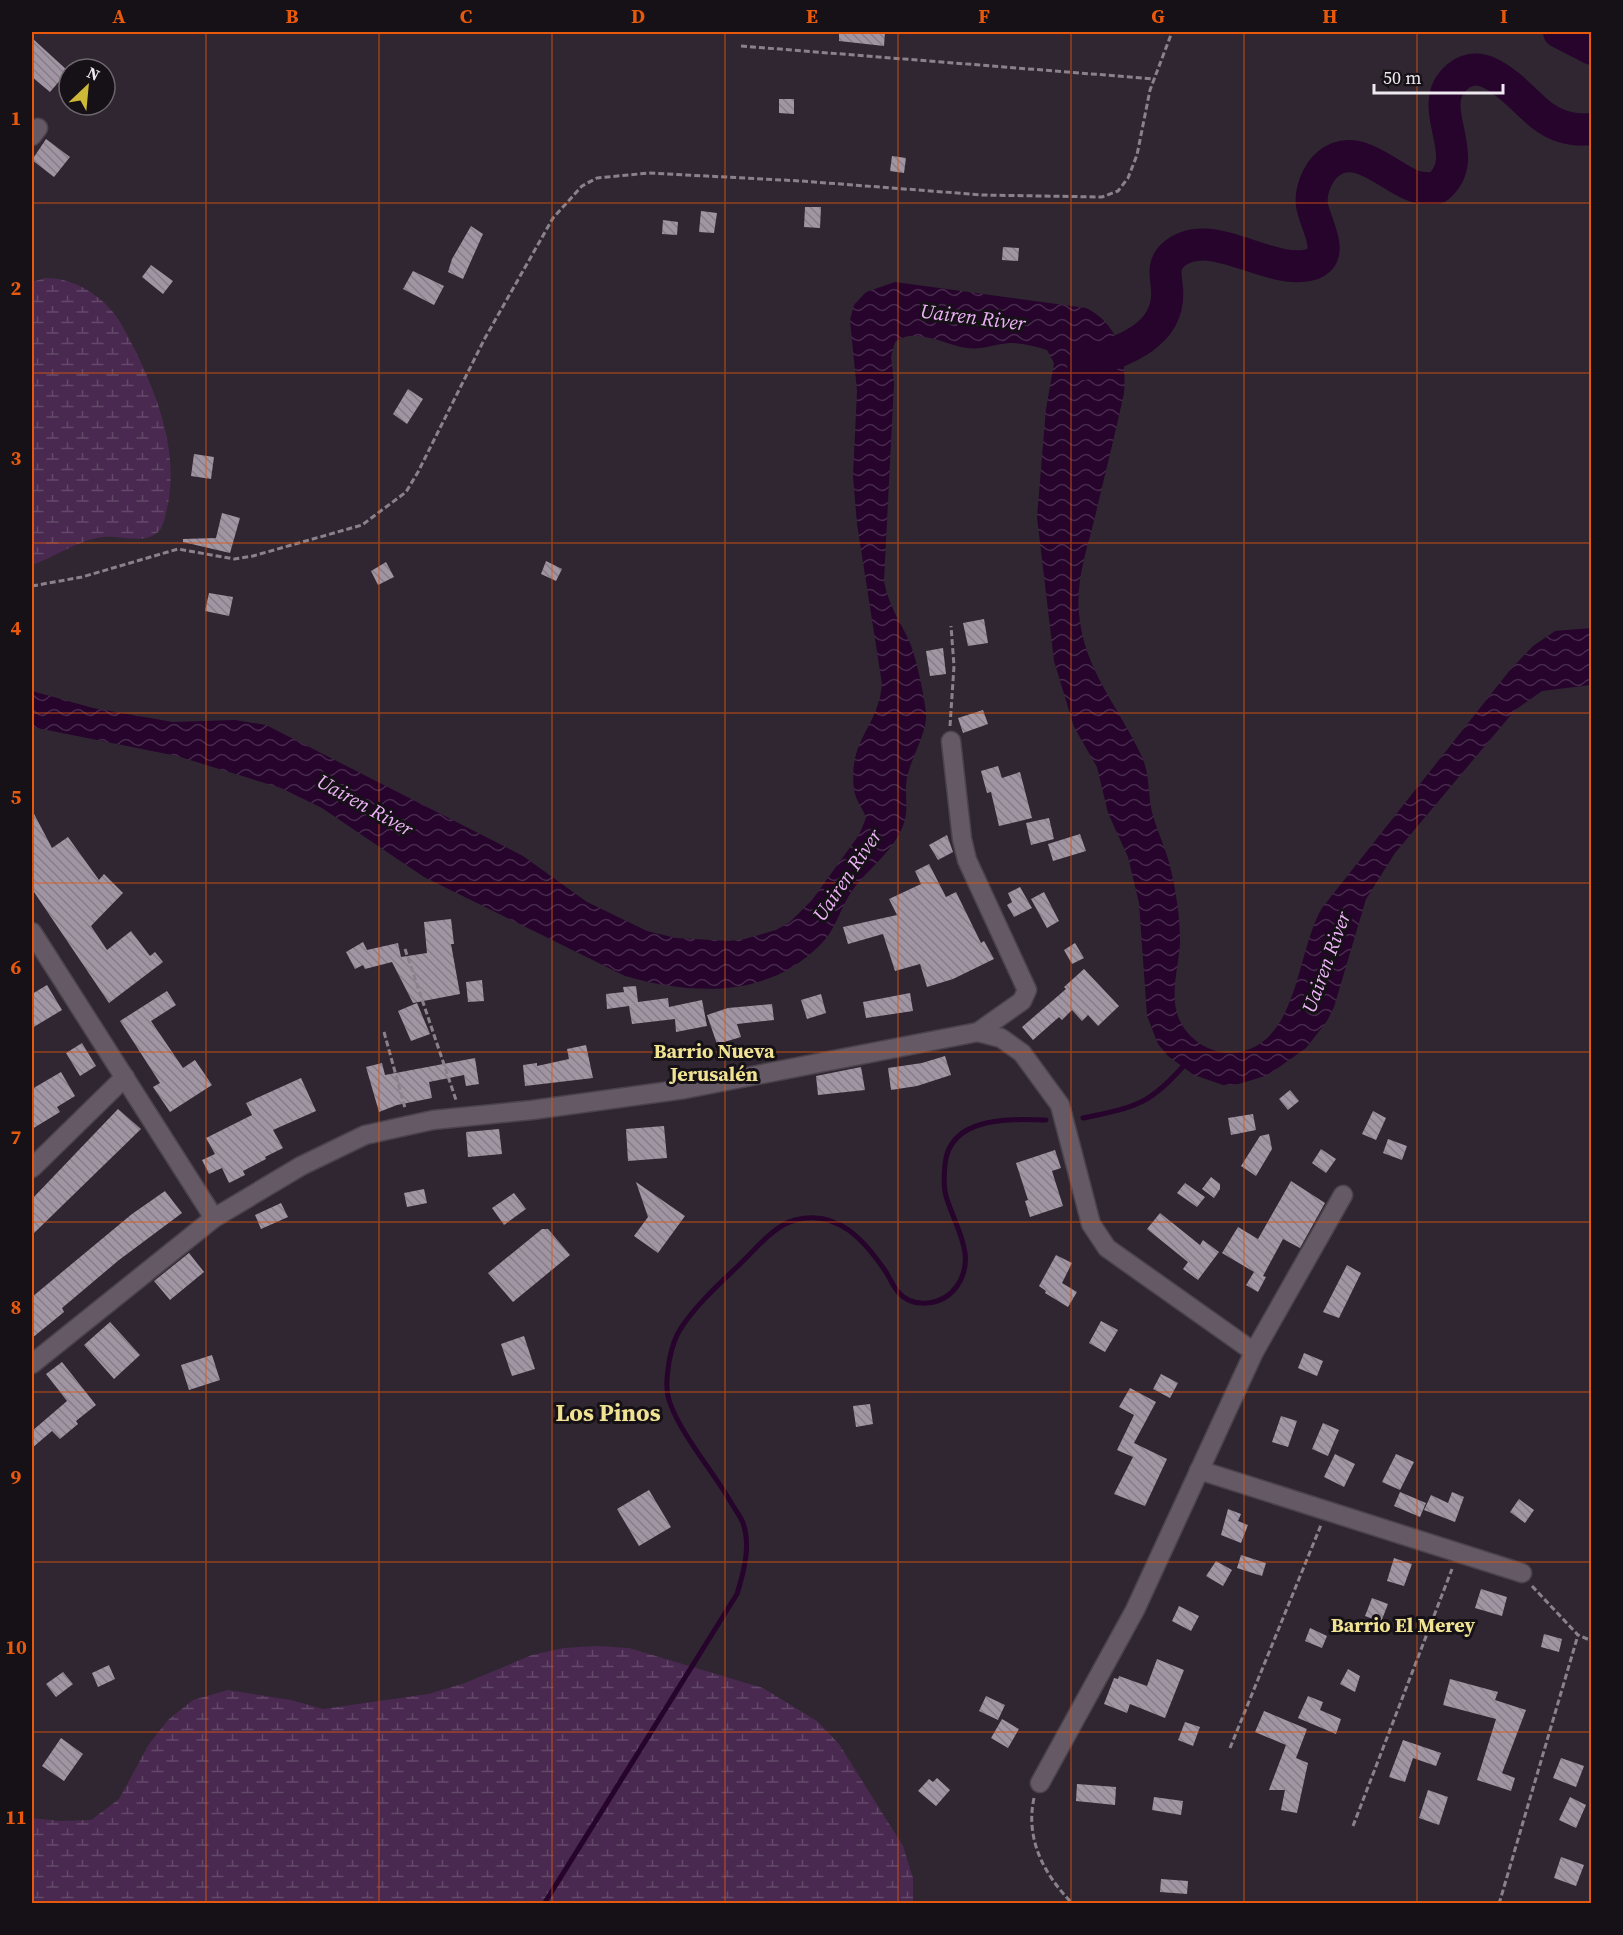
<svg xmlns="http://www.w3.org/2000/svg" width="1623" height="1935" font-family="'Source Serif 4',serif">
<defs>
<pattern id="wetland-marsh" width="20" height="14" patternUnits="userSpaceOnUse" patternTransform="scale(1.5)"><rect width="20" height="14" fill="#49294f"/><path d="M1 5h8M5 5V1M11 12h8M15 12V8" fill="none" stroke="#644869"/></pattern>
<pattern id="water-waves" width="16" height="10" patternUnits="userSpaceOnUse" patternTransform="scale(1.5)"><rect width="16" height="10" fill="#26042c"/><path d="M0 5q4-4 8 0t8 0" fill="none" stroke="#46294b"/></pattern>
<pattern id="building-back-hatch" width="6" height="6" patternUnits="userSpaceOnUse" patternTransform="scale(1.5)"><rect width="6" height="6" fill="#a195a3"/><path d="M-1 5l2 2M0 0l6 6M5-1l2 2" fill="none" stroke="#867d88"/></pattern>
</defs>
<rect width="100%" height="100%" fill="#2f2631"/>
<path fill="url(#wetland-marsh)" d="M45,278c26,0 50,13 67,33 10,12 16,26 23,39 23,47 43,100 33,154 -2,8 -3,18 -8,26 -14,16 -39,5 -57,7 -25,3 -48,20 -71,28v-283z
M596,1646l33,2 134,40 54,33 22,23 64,102 10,32v25h-881v-85l28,3 31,-1 28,-21 30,-55 19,-24 25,-20 35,-10 63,10 32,9 105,-15 37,-11 67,-28 31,-7z"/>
<path fill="url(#water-waves)" d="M895,282l191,26c33,16 41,51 38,85 -9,42 -20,85 -30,128 -8,31 -18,60 -15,93 5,56 40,93 63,143 9,20 5,42 12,62 5,16 12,31 16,47 6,25 10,50 10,76 -1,24 -11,54 -1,77 12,27 43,41 71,30 49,-20 48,-101 72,-141l188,-238 23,-24 22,-15 36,-3v57l-49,6 -27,19 -120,143 -29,46 -32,108 -7,14 -21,27 -38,27 -29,9 -16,1 -29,-10 -26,-19 -10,-12 -11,-28 -8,-113 -11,-46 -20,-44 -11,-46 -23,-40 -20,-66 -17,-144 9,-108 8,-46 -7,-13c-12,-4 -25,-7 -37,-7 -15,1 -28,7 -43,5 -22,-3 -52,-22 -72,-6l-4,15 3,26 -10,198c5,26 16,39 26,62 6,14 15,55 16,71 1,20 -15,43 -19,64 -3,15 2,31 -3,45 -10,29 -35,44 -52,68 -12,17 -16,39 -32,54 -53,54 -128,50 -195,31l-201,-99 -102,-69 -41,-20 -104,-32 -145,-29v-36l61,17 80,14 62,-2 31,5 257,131 64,46 60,29 29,7 53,3 16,-2 31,-9 14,-8 22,-22 47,-65 7,-17c-3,-10 -11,-18 -12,-29 -6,-51 24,-60 28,-105l-25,-160 -4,-48 4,-85 -7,-71 4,-15 12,-13z"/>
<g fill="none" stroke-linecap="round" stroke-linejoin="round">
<path stroke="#26042c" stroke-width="5" d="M1083,1118c53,-11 67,-13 103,-55
M544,1904l193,-310c7,-23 14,-48 6,-71 -3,-8 -10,-16 -14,-24 -18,-30 -48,-65 -59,-96 -5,-14 -3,-27 -1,-41 2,-11 5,-24 12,-34 16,-24 37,-43 58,-63 16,-15 34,-39 56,-45 43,-11 70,21 91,52 4,7 7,14 12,20 16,18 46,13 59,-6 21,-30 -3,-61 -11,-90 -3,-10 -2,-21 -1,-32 5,-48 65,-45 101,-44"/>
<path stroke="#26042c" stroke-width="32" d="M1559,32l33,17
M1083,364c35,-12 88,-26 84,-75 -1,-13 -5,-24 6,-34 36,-32 94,20 136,10 30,-7 5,-43 3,-60 -2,-13 5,-32 16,-41 29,-24 60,13 86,22 7,3 15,2 23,2 38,-30 -11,-77 16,-107 31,-35 68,20 91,36 14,10 30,14 48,12"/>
</g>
<path fill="url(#building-back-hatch)" d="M839,32h46l-1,14 -45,-5z
M32,38l36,33 -18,21 -18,-15z
M779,99h15v15l-15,-1z
M46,139l24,18 -16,20 -22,-17z
M892,156l14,2 -2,15 -14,-2z
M805,207h16l-1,21 -16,-1z
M701,211l16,2 -3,20 -15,-1z
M663,220l15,2 -1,13 -15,-1z
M471,226l12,8 -20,45 -15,-7 4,-13z
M1003,247l16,1 -1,13 -16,-1z
M151,265l22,16 -10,13 -21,-17z
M413,271l31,15 -10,19 -31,-16z
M408,389l15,10 -16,25 -14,-10z
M194,454l20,3 -3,22 -20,-3z
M222,513l18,5 -10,35 -47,-11v-3l33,-1z
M546,561l16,8 -6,12 -15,-7z
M386,562l8,15 -16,8 -7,-14z
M209,593l24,4 -4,19 -24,-5z
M984,619l4,24 -20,3 -5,-23z
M943,648l3,26 -16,2 -4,-25z
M983,710l5,14 -25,9 -5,-15z
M998,766l4,12 18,-6 12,46 -33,8 -8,-34 -4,1 -6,-22z
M32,810l20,38 16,-11 31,43 5,-6 19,19 -32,33 16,24 24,-19 19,25 5,-4 8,10 -54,41 -77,-114z
M1049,818l5,21 -23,6 -5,-22z
M1080,834l6,17 -33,10 -5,-17z
M947,835l6,17 -15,8 -9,-15z
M929,864l17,33 10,-5 25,51 3,-2 10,18 -41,20 -26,8 -7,-23 -25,7 -12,-37 -35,10 -5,-17 54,-12 -8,-16 32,-15 -6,-13z
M1020,887l12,21 -18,9 -7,-12 5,-3 -4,-9z
M1044,892l15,29 -12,7 -16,-29z
M451,919l3,25h-3l9,50 -47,9 -21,-41 -27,7 -2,-4 -8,4 -9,-17 17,-10 4,8 31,-7 3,14 26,-4 -3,-31z
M1075,943l9,15 -12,6 -8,-14z
M1084,969l35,37 -21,20 -10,-11 -6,6 -10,-11 -10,10 -3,-3 -26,23 -11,-13 44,-38 -2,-2z
M482,980l2,21 -16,1 -2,-20z
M47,985l15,25 -30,18v-34z
M636,986l2,16 30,-4 1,9 33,-7 5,26 -31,6 -1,-13 -43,5 -3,-18 -22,3 -1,-15 18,-2 -1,-5z
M167,991l9,14 -25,16 32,47 12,-8 17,25 -42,27 -17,-25 7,-4 -40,-62z
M910,993l3,18 -47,7 -3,-16z
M821,994l5,19 -19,6 -6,-19z
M417,1003l13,31 -19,7 -13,-30z
M772,1004l2,16 -37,4 4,13 -24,7 -10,-29 21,-7z
M82,1043l14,23 -16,10 -14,-23z
M586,1045l7,33 -68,8 -2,-21 14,-2v3l32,-7 -2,-10z
M945,1056l6,19 -34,11 -26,4 -3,-22 34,-5z
M475,1058l4,26 -13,2 -2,-11 -35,7 3,16 -35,7 -18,7 -13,-45 16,-4 3,12z
M861,1067l4,23 -47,5 -2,-19z
M61,1072l14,24 -18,11 3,5 -28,17v-40z
M301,1078l15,33 -43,19 10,18 -18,9 1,2 -23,12 2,4 -16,8 -7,-15 -13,6 -7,-14 13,-6 -9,-16 46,-23 -6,-12z
M1290,1090l9,11 -11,9 -9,-11z
M118,1109l23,20 -109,106v-36z
M1373,1111l13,7 -10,22 -14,-6z
M1253,1114l3,16 -25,5 -3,-17z
M664,1126l3,32 -39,3 -2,-32z
M499,1129l3,25 -34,3 -2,-25z
M1269,1134l3,15 -16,27 -15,-10 19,-30z
M1388,1139l19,7 -5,14 -19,-7z
M1321,1149l15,10 -10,14 -14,-10z
M1055,1150l6,18 -9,3 11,35 -33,11 -5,-16 3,-1 -12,-37z
M1211,1177l9,7v5l-6,9 -12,-9z
M1291,1181l34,22 -25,45 -17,-9 -20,37 3,1 -8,15 -12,-7 8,-13 -32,-19 16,-26 20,12z
M636,1182l49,34 -27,37 -24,-17 14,-19z
M1185,1183l20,14 -8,10 -20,-14z
M424,1189l3,14 -20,4 -3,-14z
M165,1191l17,22 -63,47 -57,48 2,4 -32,26v-41l100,-83z
M514,1193l12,16 -22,16 -12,-17z
M281,1203l7,14 -27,12 -6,-14z
M1160,1213l40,32 3,-5 16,12 -21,28 -15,-11 5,-7 -41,-33z
M542,1229h6l22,26 -57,47 -25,-29z
M189,1253l15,19 -34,28 -16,-19z
M1056,1255l16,8 -10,20 15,9 -9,15 -23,-14 1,-2 -7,-5z
M1347,1265l14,8 -22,45 -16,-6z
M1101,1321l17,9 -13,22 -16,-9z
M110,1322l30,33 -26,24 -30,-34z
M524,1336l11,33 -23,7 -11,-32z
M1304,1353l19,8 -6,15 -19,-8z
M212,1355l8,25 -31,10 -8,-25z
M62,1362l34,43 -20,16 2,3 -18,15 -8,-8 -20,17v-17l35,-30 -21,-27z
M1161,1374l17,9 -8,15 -17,-9z
M1130,1388l26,14 -22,41 33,16 -22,47 -31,-12 19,-37 -16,-7 17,-35 -15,-8z
M870,1404l3,20 -17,3 -3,-21z
M1281,1416l16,5 -9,26 -16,-5z
M1323,1423l16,7 -11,26 -16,-7z
M1335,1454l20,10 -11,23 -20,-10z
M1396,1454l18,8 -14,28 -18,-8z
M649,1490l22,37 -32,19 -22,-37z
M1400,1492l26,11 -6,14 -26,-11z
M1452,1492l12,5 -9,25 -31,-12 7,-15 17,8z
M1519,1499l15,11 -9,13 -15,-11z
M1228,1509l13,5 -3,7 10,4 -7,18 -20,-8z
M1241,1555l25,8 -4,13 -25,-8z
M1394,1558l18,6 -8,22 -17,-5z
M1216,1561l16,9 -9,16 -17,-10z
M1481,1589l26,8 -5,19 -27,-8z
M1372,1598l16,6 -7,18 -16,-6z
M1179,1606l20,10 -8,15 -19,-10z
M1310,1628l17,8 -5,12 -17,-7z
M1544,1634l18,5 -3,13 -18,-5z
M1157,1659l27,11 -19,48 -35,-14 -3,9 -23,-9 10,-26 4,1 1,-3 28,10z
M109,1665l6,14 -17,8 -6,-14z
M1348,1669l12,7 -5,16 -15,-8z
M63,1672l10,12 -17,13 -10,-13z
M1450,1679l48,13 -3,8 31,10 -24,63 13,5 -4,13 -34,-11 19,-61 -53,-14z
M986,1696l19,9 -7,15 -19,-9z
M1308,1696l15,6 -3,8 21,9 -5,15 -38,-16z
M1264,1711l43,18 -11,29 12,5 -11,50 -16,-3 4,-20h-16l17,-45 -31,-13z
M1002,1719l17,10 -11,19 -17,-10z
M1185,1722l15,5 -7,19 -15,-6z
M61,1738l22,16 -19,27 -22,-15z
M1403,1740l38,13 -5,13 -23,-8 -8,24 -16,-5z
M1561,1758l23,8 -8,21 -23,-9z
M937,1778l13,12 -14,16 -18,-15 11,-12 4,3z
M1077,1784l39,3 -1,18 -39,-4z
M1428,1790l20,7 -9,28 -20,-7z
M1154,1797l29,4 -2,14 -29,-5z
M1570,1797l16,8 -10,23 -17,-8z
M1561,1857l23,8 -8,21 -22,-8z
M1161,1879l27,2 -1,13 -27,-2z"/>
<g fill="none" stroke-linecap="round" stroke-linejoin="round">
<g stroke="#4b434c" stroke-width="21">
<path id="minor" d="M32,136l6,-8
M951,741l11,98 5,21 60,130 -5,11 -44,31
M32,932l182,286
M32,1168l93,-91
M32,1364l182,-146 87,-52 64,-31 68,-15 99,-10 153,-21 293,-57 23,6 21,15 38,52 31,119 16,24 147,104
M1199,1470l323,103
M1040,1783l95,-173 119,-258 89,-157"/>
</g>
<path stroke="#89828b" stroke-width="3" stroke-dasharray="6 3" stroke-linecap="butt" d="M741,46l414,33
M32,586l50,-9 96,-28 56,10 19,-3 109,-31 44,-33 12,-20 67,-134 68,-120 29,-32 15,-8 52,-5 152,8 182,14 119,2 16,-6 10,-13 9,-23 13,-65 22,-58
M950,726l4,-60 -3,-40
M405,949l51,151
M384,1032l21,76
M1532,1586l46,49 14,6
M1230,1748l91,-223
M1034,1798c-9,41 10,77 39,106
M1353,1826l99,-257
M1499,1904l79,-269"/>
<use href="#minor" stroke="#645965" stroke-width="18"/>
</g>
<path fill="none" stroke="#e8590c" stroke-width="1.5" stroke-opacity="0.55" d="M206,32v1872M379,32v1872M552,32v1872M725,32v1872M898,32v1872M1071,32v1872M1244,32v1872M1417,32v1872M32,203h1560M32,373h1560M32,543h1560M32,713h1560M32,883h1560M32,1052h1560M32,1222h1560M32,1392h1560M32,1562h1560M32,1732h1560"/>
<g text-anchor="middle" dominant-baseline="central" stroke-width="6" stroke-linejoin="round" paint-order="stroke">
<g font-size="20" font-style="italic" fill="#edb2f7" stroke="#151116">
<text transform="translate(973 317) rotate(7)">Uairen River</text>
<text transform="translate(365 805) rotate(29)">Uairen River</text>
<text transform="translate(847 875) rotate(-56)">Uairen River</text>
<text transform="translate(1326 962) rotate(-70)">Uairen River</text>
</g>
<g font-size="20" font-weight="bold" fill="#f0e293" stroke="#151116">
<text x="714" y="1051">Barrio Nueva<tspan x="714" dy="23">Jerusalén</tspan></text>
<text x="1403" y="1625">Barrio El Merey</text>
</g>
<g font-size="24" font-weight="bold" fill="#f0e293" stroke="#151116">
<text x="608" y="1412">Los Pinos</text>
</g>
</g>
<rect width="1623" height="1935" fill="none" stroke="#151116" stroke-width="66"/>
<g transform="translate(87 87) rotate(26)"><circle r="28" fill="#151116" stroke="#6c676d" stroke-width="1.5"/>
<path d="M0-4.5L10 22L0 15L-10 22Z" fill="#ceb837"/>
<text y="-9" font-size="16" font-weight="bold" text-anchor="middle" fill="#eee8ef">N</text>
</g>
<path d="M1374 84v9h129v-9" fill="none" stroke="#eee8ef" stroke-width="3"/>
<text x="1383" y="84" font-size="18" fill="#eee8ef" stroke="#151116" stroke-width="4.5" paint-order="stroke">50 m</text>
<rect x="33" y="33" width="1557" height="1869" fill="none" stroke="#e8590c" stroke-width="2"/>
<g font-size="20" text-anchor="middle" font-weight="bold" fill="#e8590c">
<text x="119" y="23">A</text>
<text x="292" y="23">B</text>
<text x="466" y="23">C</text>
<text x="638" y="23">D</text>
<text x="812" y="23">E</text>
<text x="984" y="23">F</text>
<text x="1158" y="23">G</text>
<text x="1330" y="23">H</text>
<text x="1504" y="23">I</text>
<text x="16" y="125">1</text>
<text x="16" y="295">2</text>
<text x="16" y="465">3</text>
<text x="16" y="635">4</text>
<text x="16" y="804">5</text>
<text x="16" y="974">6</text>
<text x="16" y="1144">7</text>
<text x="16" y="1314">8</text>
<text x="16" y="1484">9</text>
<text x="16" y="1654">10</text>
<text x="16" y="1824">11</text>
</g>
</svg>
